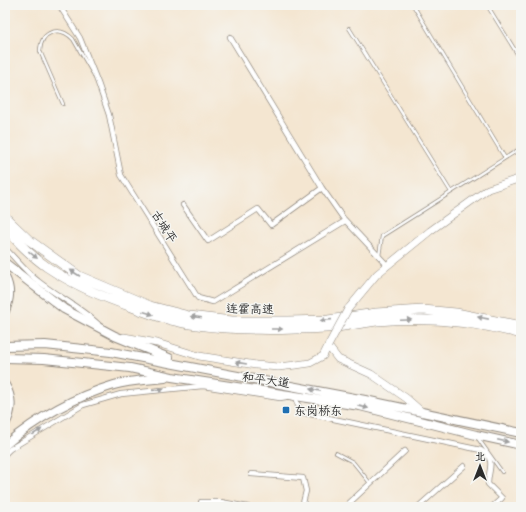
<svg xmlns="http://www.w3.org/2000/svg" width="526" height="512" font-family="'Playpen Sans','LXGW WenKai TC',sans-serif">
<rect width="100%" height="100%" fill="#f6f6f2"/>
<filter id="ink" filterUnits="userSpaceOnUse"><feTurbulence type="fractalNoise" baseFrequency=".025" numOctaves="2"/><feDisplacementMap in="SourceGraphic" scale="8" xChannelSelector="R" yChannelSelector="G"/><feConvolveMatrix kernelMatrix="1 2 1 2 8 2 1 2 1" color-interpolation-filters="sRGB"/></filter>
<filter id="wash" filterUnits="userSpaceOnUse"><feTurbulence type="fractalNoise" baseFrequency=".012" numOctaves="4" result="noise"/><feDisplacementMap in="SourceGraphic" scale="16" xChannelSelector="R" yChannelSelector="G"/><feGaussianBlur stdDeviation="0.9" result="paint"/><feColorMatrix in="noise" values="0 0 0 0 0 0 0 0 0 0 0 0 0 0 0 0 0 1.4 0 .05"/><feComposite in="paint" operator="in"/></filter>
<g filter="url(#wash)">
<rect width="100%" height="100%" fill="#f4e6d1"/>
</g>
<g filter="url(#ink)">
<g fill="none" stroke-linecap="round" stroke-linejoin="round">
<g stroke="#90887e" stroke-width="4">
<path id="service" d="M413,5l92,153
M487,5l34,55
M349,28l102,164
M63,104l-23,-53c1,-20 19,-26 33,-12l19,33
M379,256l3,-20 139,-88
M520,356h1
M477,437l25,35
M336,453l17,9 17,21"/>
</g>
<g stroke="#90887e" stroke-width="6">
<path id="minor" d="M59,5l21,33 18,45 11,32 12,60 77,123 15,4 132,-81
M230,37l92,151 21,30 45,48
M183,205l25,36 50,-32 13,16 51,-37
M5,248c11,11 21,24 33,33 19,15 42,26 60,43
M294,395l5,13 6,5 176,37c16,11 7,19 7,34l14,14 -10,9
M5,454l5,-5 73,-44 38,-11 82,-8 77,12 6,-1
M251,474l52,4 3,13 -4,16
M201,502h20l27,5
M345,507l60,-56
M418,507l46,-41"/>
</g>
<g stroke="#90887e" stroke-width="8">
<path id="secondary" d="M348,309l29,-35 53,-43 58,-42 33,-11
M124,337l33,6 42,13 57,9 22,2 18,-2 14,-2 13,-7 5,-10 10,13 33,15 35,24 16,14"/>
</g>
<g stroke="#90887e" stroke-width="10">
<path id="trunk" d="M5,263l59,46 51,27 54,22
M5,277c6,12 5,22 0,34
M5,346l40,-1 66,7 254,48 156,33
M5,358l39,1 86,9 42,9 188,29 116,29 45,10
M5,385c8,13 7,27 0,39
M5,445c32,-27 69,-48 109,-60 16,-5 35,-5 51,-7"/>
</g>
<g stroke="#90887e" stroke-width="10">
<path id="motorway" d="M5,217l24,23 50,36 71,30 39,10 43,5h56l40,-1 48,-7 47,-3 33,3 65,13
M5,228c13,14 26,28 42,39 27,18 55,30 85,40 18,7 38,14 58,17 45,7 91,6 136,4 17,-1 34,-5 51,-7 49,-4 97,0 144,13"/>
</g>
<use href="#service" stroke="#fff" stroke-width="2.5"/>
<use href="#minor" stroke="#fff" stroke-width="4.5"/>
<use href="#secondary" stroke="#fff" stroke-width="7"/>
<use href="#trunk" stroke="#fff" stroke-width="8"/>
<use href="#motorway" stroke="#fff" stroke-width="9"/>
<g stroke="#90887e" stroke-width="8" stroke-linecap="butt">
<path id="secondary-bridge" d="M328,346l20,-37"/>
</g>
<use href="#secondary-bridge" stroke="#fff" stroke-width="7"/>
</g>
<defs><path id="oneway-solid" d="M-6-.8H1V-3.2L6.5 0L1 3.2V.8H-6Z"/></defs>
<g fill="#a0a0a0">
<use href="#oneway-solid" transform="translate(33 255) rotate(39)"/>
<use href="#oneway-solid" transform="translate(75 273) rotate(-147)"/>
<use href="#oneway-solid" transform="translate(148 313) rotate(18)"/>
<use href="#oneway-solid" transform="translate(196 317) rotate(-173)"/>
<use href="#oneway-solid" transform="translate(483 318) rotate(-169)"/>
<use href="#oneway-solid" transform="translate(326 320) rotate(176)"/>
<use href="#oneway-solid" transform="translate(406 320) rotate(-3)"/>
<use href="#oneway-solid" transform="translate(277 329)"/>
<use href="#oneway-solid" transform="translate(241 363) rotate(-171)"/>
<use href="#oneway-solid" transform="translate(158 390) rotate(-5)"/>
<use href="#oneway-solid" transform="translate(315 390) rotate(-169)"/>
<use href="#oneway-solid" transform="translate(363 407) rotate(13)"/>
<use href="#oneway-solid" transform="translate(37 432) rotate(-32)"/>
<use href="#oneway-solid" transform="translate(503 441) rotate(12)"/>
</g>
</g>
<rect fill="#1f6fb2" stroke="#f6f6f2" stroke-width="1.5" x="282" y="406" width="8" height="8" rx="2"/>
<g text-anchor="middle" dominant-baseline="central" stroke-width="3" stroke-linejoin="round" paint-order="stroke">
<g font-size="12" fill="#2b2b2b" stroke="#f6f6f2">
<text transform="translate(165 226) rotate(58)">古城平</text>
<text transform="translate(250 308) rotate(1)">连霍高速</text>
<text transform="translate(266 379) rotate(8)">和平大道</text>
</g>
<g font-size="12" fill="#2b2b2b" stroke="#f6f6f2" text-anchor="start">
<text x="294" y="410">东岗桥东</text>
</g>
</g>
<rect width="526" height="512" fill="none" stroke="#f6f6f2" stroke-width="20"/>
<g transform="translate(480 466)" stroke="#f6f6f2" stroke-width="3" paint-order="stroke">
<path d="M0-3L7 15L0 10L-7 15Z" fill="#2b2b2b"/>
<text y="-6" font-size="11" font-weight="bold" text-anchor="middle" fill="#2b2b2b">北</text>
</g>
</svg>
